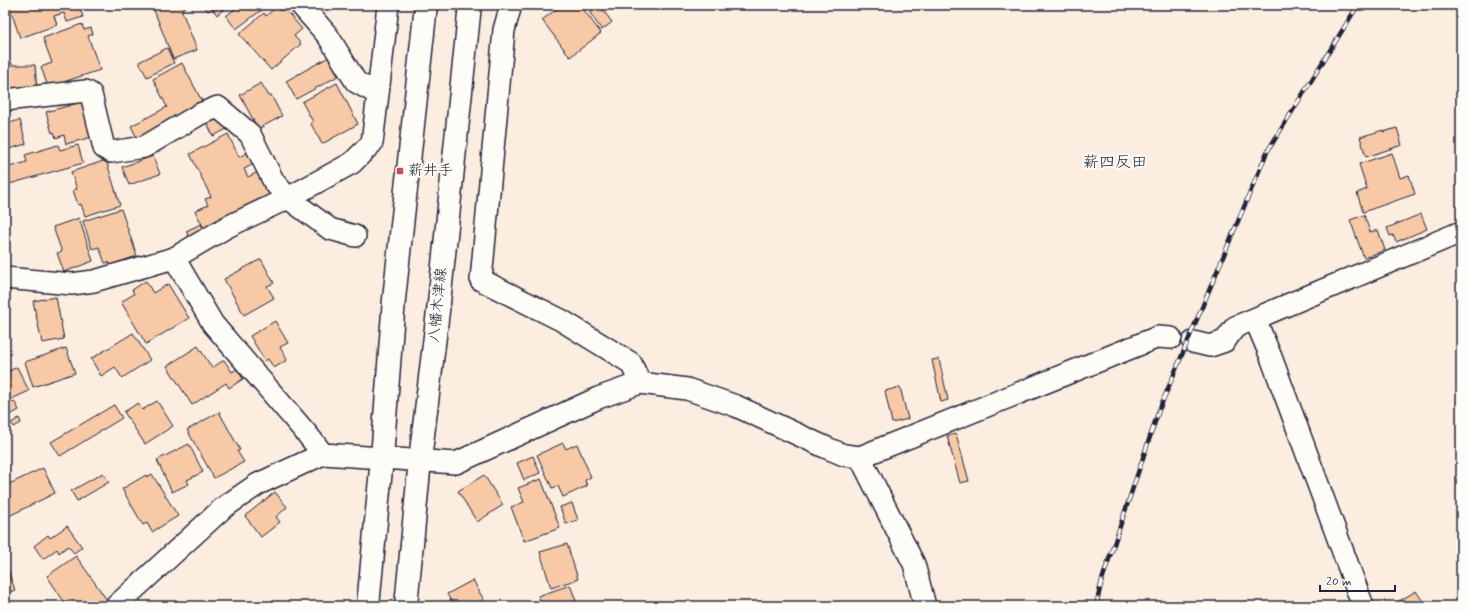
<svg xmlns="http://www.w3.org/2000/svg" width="1466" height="611" font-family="Mynerve,'Klee One',sans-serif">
<rect width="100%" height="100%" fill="#fbeddf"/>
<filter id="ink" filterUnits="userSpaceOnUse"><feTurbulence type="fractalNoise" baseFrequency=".025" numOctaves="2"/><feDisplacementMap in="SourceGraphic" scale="8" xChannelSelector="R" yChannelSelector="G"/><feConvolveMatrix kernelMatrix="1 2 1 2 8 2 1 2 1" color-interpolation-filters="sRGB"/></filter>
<g filter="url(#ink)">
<path fill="#f7c9a6" stroke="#22223b" d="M9,5h70l4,12 -16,5 -3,-9 -10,3 3,9 -37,13z
M152,5h33l1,2 -5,2 16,41 -24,9z
M202,5h27l-12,10 -5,-7 -4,3z
M240,5h22l1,4 -27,20 -10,-13z
M317,5h11l-5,5z
M562,5h18l21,28 -31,24 -28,-37z
M599,5l13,17 -10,8 -12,-17z
M276,7l4,4 4,-3 18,21 -8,7 7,8 -30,26 -32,-36 25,-21 2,3z
M82,24l2,6 7,-2 2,6 -5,2 12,34 -52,17 -7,-20 11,-4 -9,-25z
M167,48l7,15 -27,14 -8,-15z
M329,57l9,19 -42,23 -10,-18z
M11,62l1,3h23l2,25 -32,1v-28z
M182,63l23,44 -66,35 -8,-16 36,-19 -14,-28z
M261,83l8,13 2,-1 11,21 -24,13 -18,-34z
M337,83l21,41 -36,20 -11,-20 2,-2 -11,-20z
M82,102l10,35 -26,7 -2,-9 -8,3 -2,-6 -2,1 -6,-21z
M218,112l9,17 -14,7 -8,-18z
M20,120l6,24 -17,5 -4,-16v-9z
M1397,128l5,17 -36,12 -6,-20 23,-7v2z
M228,134l11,23 10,-5 5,12 -10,5 4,8 12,-6 12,25 -67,34 -10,-19 13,-6 -3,-6 6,-2 -21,-43z
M58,145l2,5 18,-5 5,18 -77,22 -1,-17 22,-6 -2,-7z
M1392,153l8,25 9,-3 6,19 -52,18 -6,-19 10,-4 -8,-25z
M153,156l7,18 -31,11 -7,-18z
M106,160l14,45 -35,11 -4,-12 -3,1 -5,-15 4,-1 -6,-17z
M121,209l16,47 -27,9 -1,-3 -4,1 -6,-16 -7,2 -9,-28z
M1421,214l6,15 -31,13 -3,-7 -3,1 -3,-8z
M1364,215l6,17 8,-2 7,20 -21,8 -14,-38z
M79,218l14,43 -29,11 -7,-19 5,-1 -9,-25z
M201,224l4,10 -14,7 -5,-10z
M261,259l13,24 -7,3 7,12 -30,17 -20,-36z
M146,281l7,12 15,-9 21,34 -43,26 -25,-42 13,-8 -2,-4z
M56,297l8,42 -22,4 -9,-42z
M275,321l13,22 -8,4 7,13 -13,8 -6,-9 -3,2 -15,-25z
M133,333l17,27 -28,18 -7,-11 -14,9 -10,-17z
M198,346l14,22 12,-8 8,12 5,-3 6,10 -14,9 -3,-5 -34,22 -25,-39z
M66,348l9,25 -42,14 -8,-25z
M939,359l9,41 -7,2 -9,-42z
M17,367l12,24 -24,11v-29z
M900,387l8,32 -16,4 -7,-32z
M14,401l5,9 -11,6 -3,-6v-5z
M157,401l16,25 -28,18 -21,-32 14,-9 4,7z
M114,405l8,13 -62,38 -9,-14z
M219,412l21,38 -3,1 7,11 -30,16 -27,-48z
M19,418l2,5 -7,4 -3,-4z
M956,434l13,47 -9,2 -13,-47z
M563,443l3,6 11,-5 14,33 -6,3 2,6 -24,11 -5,-11 -6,2 -15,-33z
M189,444l14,28 -16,8 2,4 -17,8 -15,-32z
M533,456l7,17 -16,7 -7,-17z
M43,468l12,25 -50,25v-32z
M103,473l6,9 -32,19 -6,-10z
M152,474l26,42 -26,16 -5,-9 -4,2 -21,-36 24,-14 1,2z
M484,475l19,30 -26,17 -19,-31z
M541,479l19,49 -36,13 -13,-34 13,-5 -6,-14z
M275,492l12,15 -11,10 4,5 -19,15 -16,-21z
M572,503l6,17 -12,4 -6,-17z
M67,526l15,21 -8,6 -6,-7 -9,7 -2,-4 -14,10 -9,-13 14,-11 2,3z
M567,544l11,35 -27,9 -11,-36z
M76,556l31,44 -10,6h-30l-20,-30z
M8,570l7,20 -10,4v-23z
M473,580l14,26h-33l-7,-12z
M570,585l8,21h-36l-4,-10z
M1416,591l10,15h-35z"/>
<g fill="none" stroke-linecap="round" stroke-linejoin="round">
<g stroke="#22223b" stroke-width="24">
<path id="street" d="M301,5l27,31 28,46 22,12
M511,5l-7,25 -23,250 80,40 70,43 9,20
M5,100l81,-9 5,3 13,54 7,4 33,-5 56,-33 18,-7 32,27 24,48 14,16 42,31 25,7
M174,258l39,66 94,110 16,20
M5,278l67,6 22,-3 80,-23 53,-31 61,-29 64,-35 20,-20 6,-49 10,-89
M1255,319l16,38 92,249
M1193,342l17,4 15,-5 10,-14 226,-95
M860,457l54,107 11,42
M116,606l107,-98 35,-24 65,-30 133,9 142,-65 42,-15 47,6 49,17 91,42 17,7 16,2 298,-120 13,1"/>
</g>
<g stroke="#22223b" stroke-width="25">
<path id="primary" d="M368,606l14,-148 12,-159 32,-294
M406,606l14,-146 19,-157 31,-298"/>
</g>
<use href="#street" stroke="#fdfcf7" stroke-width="21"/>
<use href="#primary" stroke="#fdfcf7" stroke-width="22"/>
<g stroke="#22223b" stroke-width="4.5">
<path id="rail" d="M1096,606l6,-26 57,-170 108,-258 91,-147"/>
</g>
<use href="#rail" stroke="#fdfcf7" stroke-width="3" stroke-dasharray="9" stroke-linecap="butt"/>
</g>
</g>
<rect fill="#d1495b" stroke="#fdfcf7" stroke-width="1.5" x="396" y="167" width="8" height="8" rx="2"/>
<g text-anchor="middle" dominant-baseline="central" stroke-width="4" stroke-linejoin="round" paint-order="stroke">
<g font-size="15" fill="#22223b" stroke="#fdfcf7" text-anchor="start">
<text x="408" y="171">薪井手</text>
</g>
<g font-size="15" fill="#22223b" stroke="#fdfcf7">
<text transform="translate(438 305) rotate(-84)">八幡木津線</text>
</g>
<g font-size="16" fill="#22223b" stroke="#fdfcf7">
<text x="1115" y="162">薪四反田</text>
</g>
</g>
<rect width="1466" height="611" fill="none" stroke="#fdfcf7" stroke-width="20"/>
<rect x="10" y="10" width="1446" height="591" fill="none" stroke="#22223b" stroke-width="1.5" filter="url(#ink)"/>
<path d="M1320 585v6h75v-6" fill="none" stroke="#22223b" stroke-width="2"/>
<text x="1326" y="585" font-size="12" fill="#22223b" stroke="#fdfcf7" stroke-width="3" paint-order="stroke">20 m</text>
</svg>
